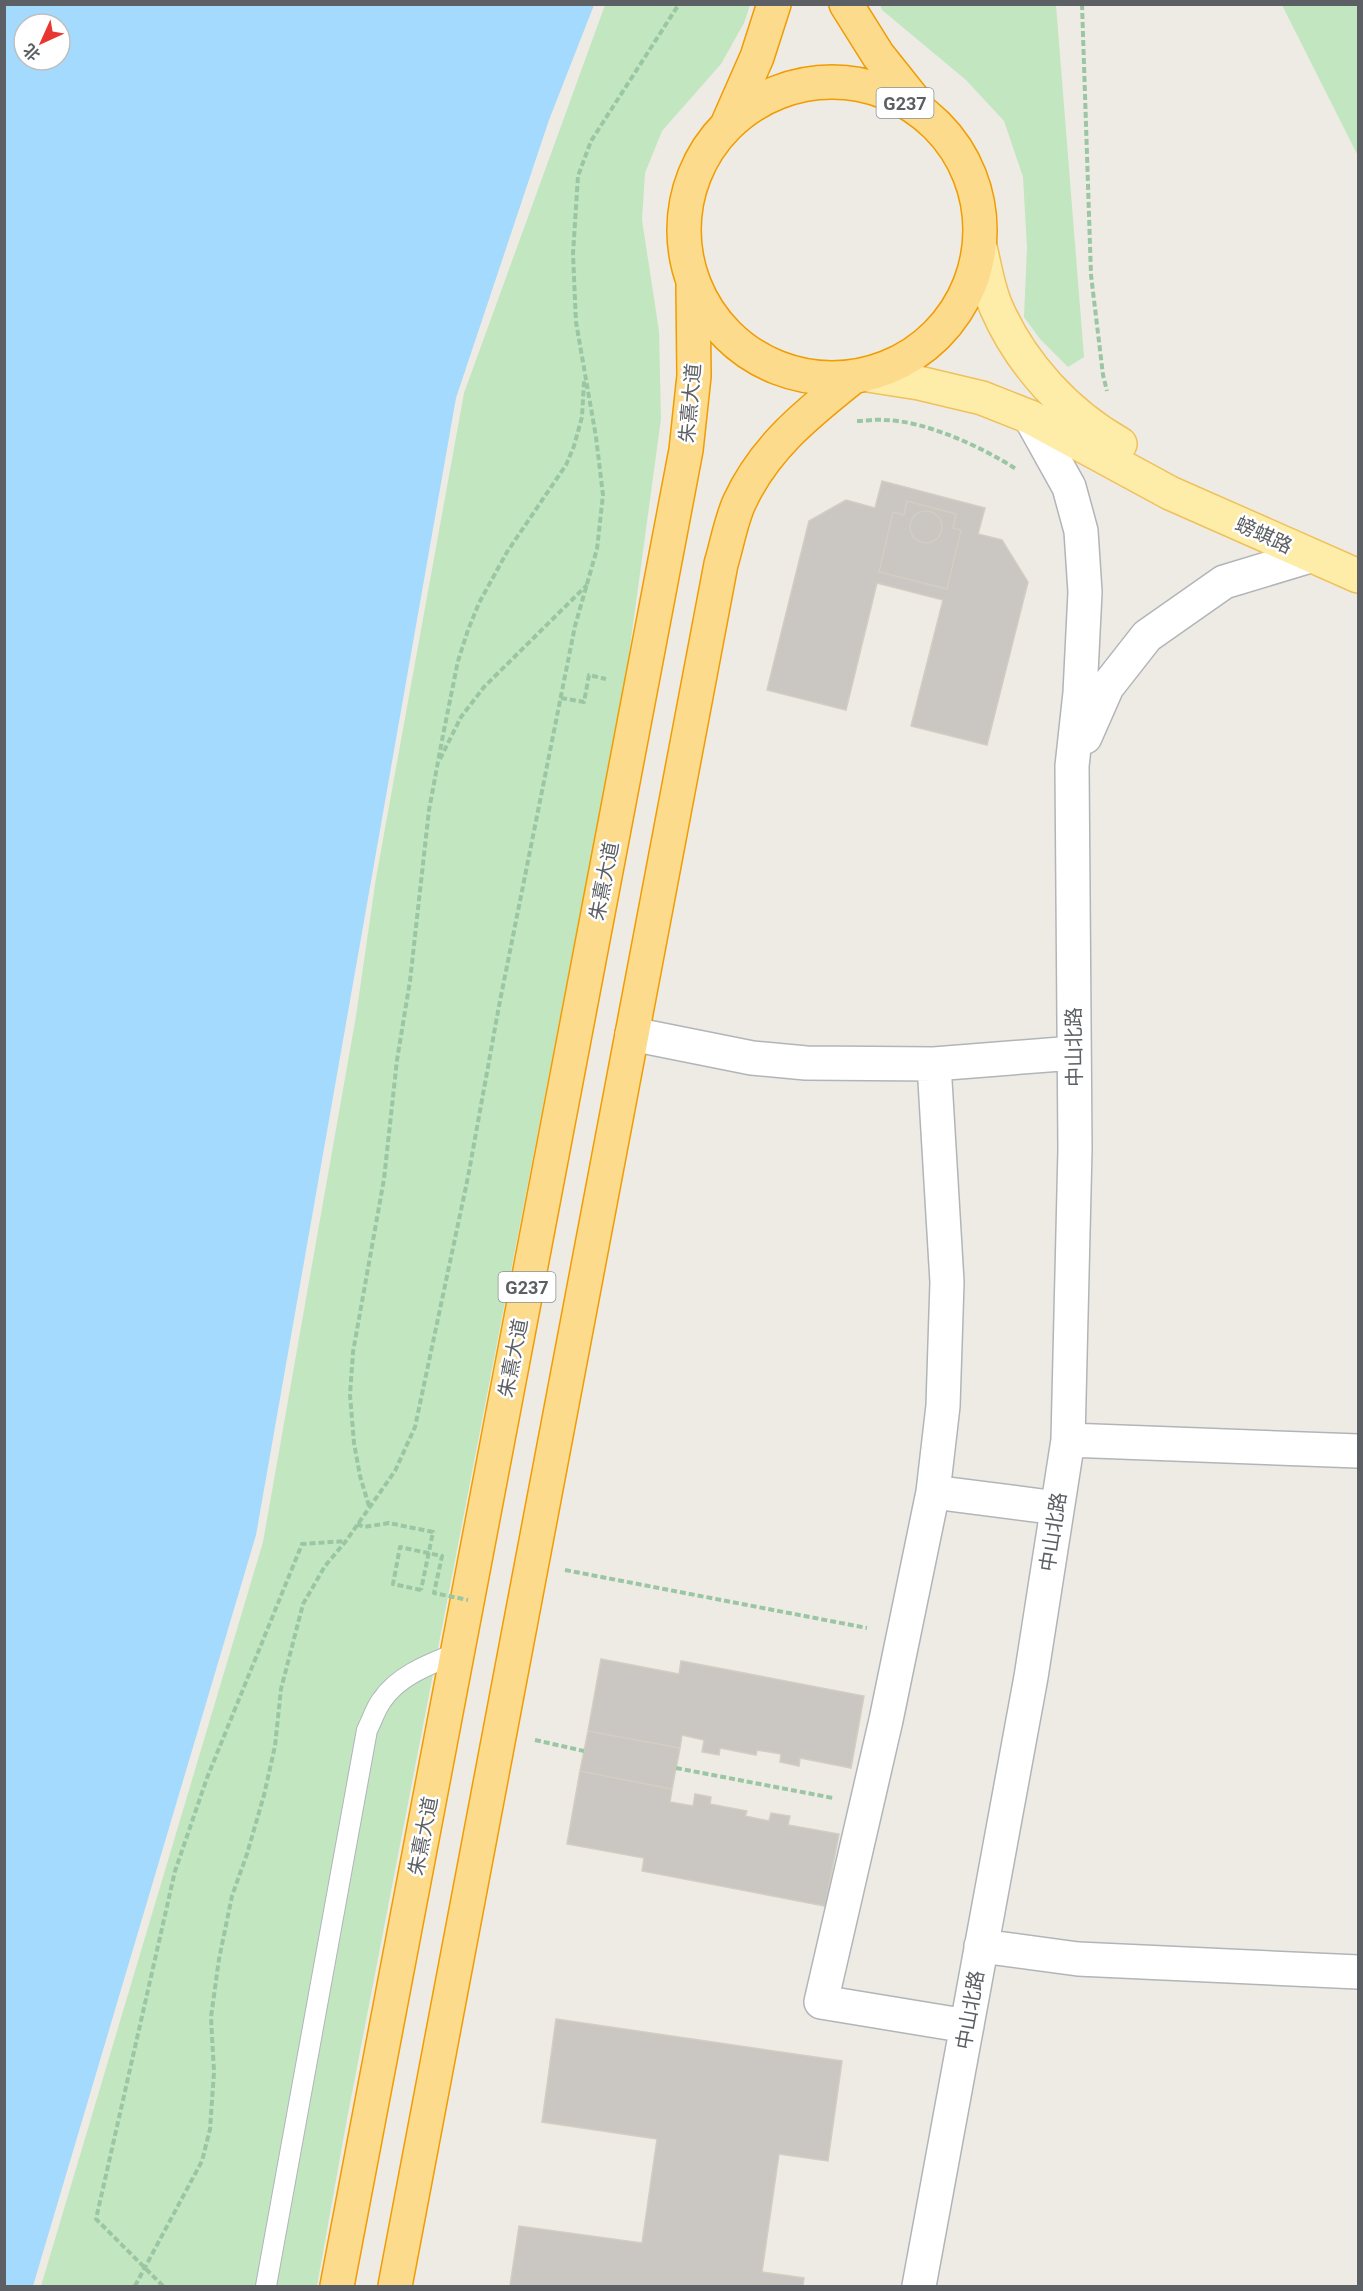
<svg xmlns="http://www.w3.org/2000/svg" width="1363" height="2291" font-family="Roboto,'Noto Sans SC',sans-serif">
<rect width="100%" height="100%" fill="#eeebe4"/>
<path fill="#c2e6c0" d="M605,5h145l-6,18 -23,41 -59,67 -17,42 -3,47 17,111 2,88 -35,257 -280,1448 -29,162h-276l222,-744 93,-526 20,-138 88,-485z
M880,5h176l28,352 -16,10 -28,-28 -16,-22 3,-69 -4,-71 -19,-56 -38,-41 -84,-70z
M1282,5h76v151z"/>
<path fill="#a4dafe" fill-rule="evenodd" d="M5,4l589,1 -45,115 -93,278 -200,1137 -223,751h-29zM24,24h36v36h-36z"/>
<path fill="#cac6c1" stroke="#d3cdc2" stroke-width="1.5" d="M882,481l103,27 -7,26 24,6 26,42 -41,163 -76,-19 32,-126 -66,-17 -31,127 -79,-20 42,-169 37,-21 29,8z
M907,501l49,13 -3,14 8,2 -14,59 -68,-17 14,-60 11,3z
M910 527a16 16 0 1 1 32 0a16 16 0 1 1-32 0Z
M601,1659l78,15 2,-13 183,35 -13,72 -51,-10 -1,8 -19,-4 1,-8 -24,-4 -1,5 -36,-7 -1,7 -17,-3 2,-12 -22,-5 -2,13 -92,-17z
M588,1731l92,17 -8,41 -92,-18z
M580,1771l92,18 -2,13 23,4 2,-12 16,3 -1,7 37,7 -2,5 24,5 2,-8 19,3 -2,9 51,9 -14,72 -183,-35 2,-13 -77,-14z
M556,2019l286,42 -14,100 -49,-7 -17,118 42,6 -1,8h-293l9,-60 123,17 15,-104 -115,-17z"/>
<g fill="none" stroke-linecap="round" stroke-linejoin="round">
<g stroke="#b1b5b9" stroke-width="22">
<path id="lane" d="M266,2286l101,-556c5,-9 8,-21 15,-30 17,-25 48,-36 75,-47"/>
</g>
<g stroke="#b1b5b9" stroke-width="36">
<path id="street" d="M1085,737l22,-50 40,-51 77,-54 86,-26
M632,1034l120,24 54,5 128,1
M1068,1440l290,11
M933,1492l10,-86 4,-124 -13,-218 140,-11
M981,1946l97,13 280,13
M967,2026l-146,-24 65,-282 47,-228 124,16
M919,2286l112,-609 37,-237 7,-291 -3,-383 8,-73 5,-101 -4,-61 -12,-44 -39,-70"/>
</g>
<g stroke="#f0c05b" stroke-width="36">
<path id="primary" d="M980,247c5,20 8,43 17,62 24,55 70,105 123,135
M868,375l51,8 63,15 48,19 140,76 188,83"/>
</g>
<g stroke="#f09c02" stroke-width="36">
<path id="highway" d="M846,4l32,51 39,49
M684 230a148 148 0 1 1 296 0a148 148 0 1 1-296 0Z
M728,123l29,-66 17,-53
M337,2286l349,-1836 8,-74 -1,-90
M395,2286l326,-1722c6,-20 10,-43 18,-61 25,-55 68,-89 113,-125"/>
</g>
<path stroke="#9ac6a4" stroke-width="4" stroke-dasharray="6 3" stroke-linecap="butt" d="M1082,4l9,271 12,100 4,16
M857,421c9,0 19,-2 28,-1 41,1 97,27 131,49
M561,698l23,4 5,-27 17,4
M440,759l21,-42 23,-30 103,-102
M369,1506l-9,-30 -6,-33 -4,-48 3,-43 31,-173 13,-119 13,-79 19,-171 14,-75 15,-74 10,-31 11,-27 28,-51 59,-87 8,-19 8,-29 2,-36
M357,1524l7,3 25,-4 44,9 -12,58
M565,1570l302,58
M535,1740l49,11
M676,1768l157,30
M135,2286l67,-125 8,-32 4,-57 -3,-55 8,-58 13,-63 15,-42 17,-59 11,-49 6,-57 22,-85 22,-38 21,-25 49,-70 20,-44 53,-250 31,-171 76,-380 22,-77 6,-54 -7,-58 -20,-115 -3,-68 5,-78 13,-35 88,-137"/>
<use href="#lane" stroke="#fff" stroke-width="20"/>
<use href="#street" stroke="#fff" stroke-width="33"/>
<use href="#primary" stroke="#feeda9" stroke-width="33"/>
<use href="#highway" stroke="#fcdb8d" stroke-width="33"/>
<path stroke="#9ac6a4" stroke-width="4" stroke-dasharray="6 3" stroke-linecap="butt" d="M421,1590l-28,-6 7,-37 42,9 -8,37 34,7
M163,2286l-67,-67 79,-348 32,-93 95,-234 44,-3"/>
</g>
<g text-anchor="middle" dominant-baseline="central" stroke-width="5" stroke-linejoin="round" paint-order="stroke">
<g fill="#fff" stroke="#8d9092" stroke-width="1.5">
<rect x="876.5" y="88" width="57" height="30" rx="4.5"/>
<rect x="498.5" y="1272" width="57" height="30" rx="4.5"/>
</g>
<g font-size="18" font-weight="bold" fill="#5c6064">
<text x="905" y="103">G237</text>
<text x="527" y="1287">G237</text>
</g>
<g font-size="20" fill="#5c6064" stroke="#fff">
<text transform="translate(690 403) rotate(-85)">朱熹大道</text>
<text transform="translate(1264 535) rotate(25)">螃蜞路</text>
<text transform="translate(604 881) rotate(-79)">朱熹大道</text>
<text transform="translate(1074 1047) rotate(-91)">中山北路</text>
<text transform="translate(513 1358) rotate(-79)">朱熹大道</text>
<text transform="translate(1053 1532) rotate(-81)">中山北路</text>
<text transform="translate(423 1836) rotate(-79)">朱熹大道</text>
<text transform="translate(970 2010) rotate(-80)">中山北路</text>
</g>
</g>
<rect width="1363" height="2291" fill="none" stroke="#5c6064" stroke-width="12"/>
<g transform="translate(42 42) rotate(225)"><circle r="28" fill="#ffffff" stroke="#bebfc1" stroke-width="1.5"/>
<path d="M0-4.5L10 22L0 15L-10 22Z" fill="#e83730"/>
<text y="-9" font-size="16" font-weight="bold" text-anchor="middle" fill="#5c6064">北</text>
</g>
</svg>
